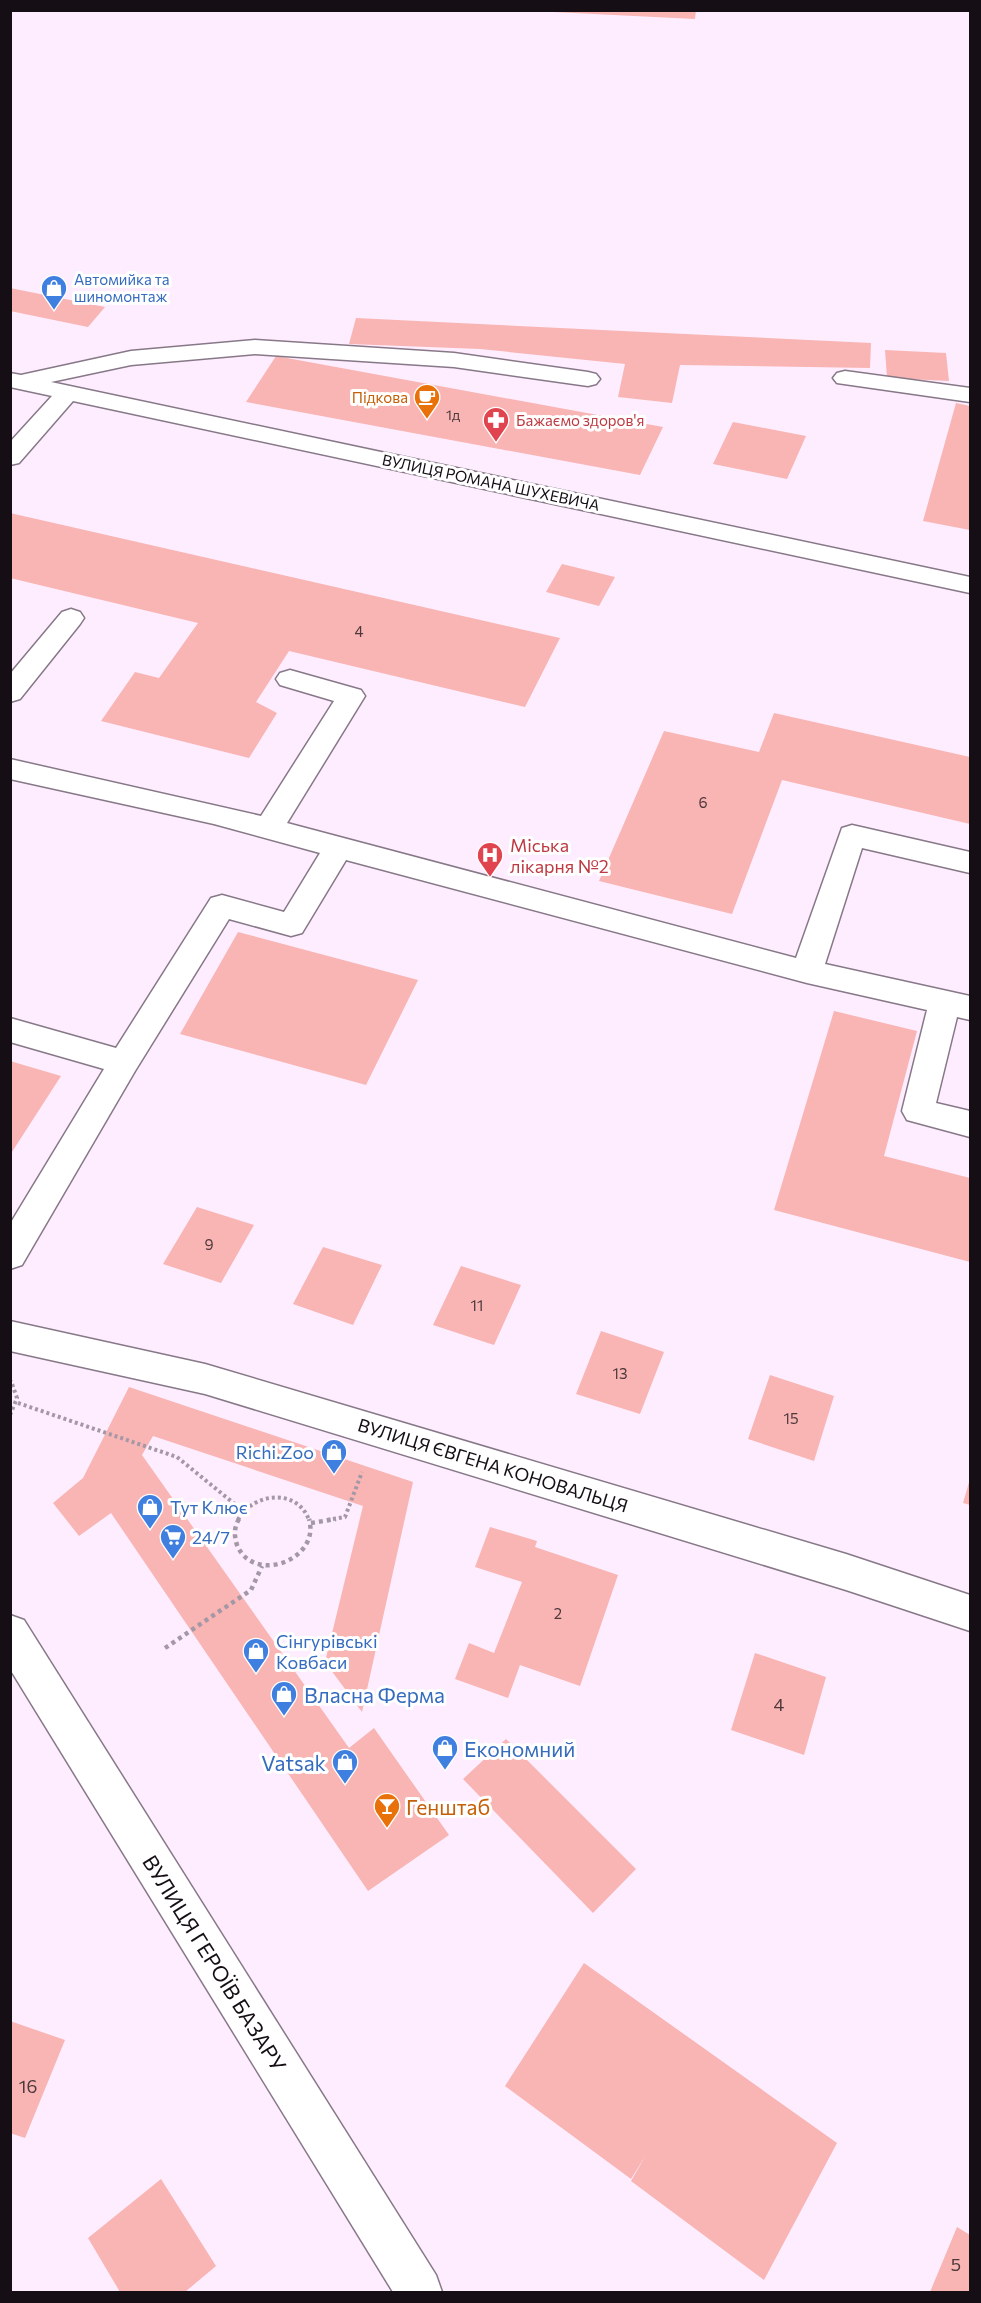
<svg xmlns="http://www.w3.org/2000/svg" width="981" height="2303" font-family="Commissioner,sans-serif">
<rect width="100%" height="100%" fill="#feedff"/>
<path fill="#f8b5b3" d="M553,10h143l-1,9 -142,-7z
M10,288l95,19 -17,20 -78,-16z
M356,318l515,25 -1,25 -190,-3 -8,38 -54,-6 7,-33 -145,-15 -131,-5z
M885,350l61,3 3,28 -62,-3z
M276,356l387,71 -23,48 -394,-73z
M956,403l14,3v124l-47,-9z
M733,422l73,14 -19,43 -74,-15z
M10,513l550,125 -35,69 -236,-56 -33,51 21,11 -28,45 -148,-37 34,-49 24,6 39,-55 -188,-45z
M562,564l53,13 -16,29 -53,-14z
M774,713l196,44v67l-188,-44 -50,134 -133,-33 65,-150 95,21z
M238,932l180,48 -52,105 -186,-51z
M834,1011l83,20 -33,125 86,22v84l-196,-52z
M10,1061l51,15 -51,79z
M197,1207l57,18 -33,58 -58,-19z
M323,1247l59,18 -29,60 -60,-21z
M461,1266l60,19 -27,60 -61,-20z
M601,1331l63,21 -24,62 -64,-20z
M770,1375l64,21 -20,65 -66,-22z
M129,1387l284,95 -51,230 -37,-50 38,-156 -210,-70 -11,19 207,293 25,-20 75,107 -81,56 -257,-378 -32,23 -26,-33 30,-25z
M970,1479v26l-7,-2z
M490,1527l47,14 -2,6 83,28 -38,111 -60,-21 -12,33 -53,-19 14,-36 25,10 28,-71 -47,-15z
M755,1653l71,24 -22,78 -73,-25z
M506,1739l130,130 -43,44 -130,-134z
M584,1963l253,180 -73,137 -133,-99 15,-26 -15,24 -126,-93z
M10,2021l55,19 -40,98 -15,-5z
M161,2179l55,87 -31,26h-65l-32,-54z
M957,2227l13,8v57h-40z"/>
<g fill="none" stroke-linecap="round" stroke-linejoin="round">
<g stroke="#877888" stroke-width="3">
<path id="minor" d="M255,340l199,13 134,19 8,2 4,5 -4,5 -8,2 -134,-19 -199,-13 -124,11 -80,17 919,195v16l-897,-192 -54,62 -9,2v-23l42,-46 -42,-9v-14l11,2 110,-24z
M845,371l125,17v14l-133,-19 -4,-5 4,-5z
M71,609l9,3 4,6 -4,6 -60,75 -10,3v-28l52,-62z
M290,670l71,20 4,6 -78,127 509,135 46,-130 10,-3 118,27v21l-108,-25 -37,116 145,32v24l-13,-3 -21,86 34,8v26l-63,-17 -5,-9 25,-101 -120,-27 -461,-123 -44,73 -11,3 -62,-17 -94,152 -113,194 -12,4v-45l94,-155 -94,-27v-24l106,30 95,-150 11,-3 62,17 36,-59 -106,-29 -204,-45v-20l251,57 73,-115 -54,-16 -4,-6 4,-6z
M10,1321l195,43 641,190 124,41v36l-124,-41 -641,-196 -195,-43z"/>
</g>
<g stroke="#877888" stroke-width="3">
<path id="major" d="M10,1615l14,5 412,655 6,17h-49l-383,-623z"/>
</g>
<path stroke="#a598a6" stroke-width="4" stroke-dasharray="3 3" stroke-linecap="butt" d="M18,1403l159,54 65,53
M10,1415l7,-17 -6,-17
M238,1520c14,-27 59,-33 71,0
M327,1520l18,-3 17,-45"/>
<path stroke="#a598a6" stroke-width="4.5" stroke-dasharray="4 4" stroke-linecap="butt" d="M239,1519c-5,8 -5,17 -2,26 16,40 84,15 72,-26
M311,1523l25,-4
M165,1648l86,-58 11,-24"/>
<use href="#minor" fill="#fff" fill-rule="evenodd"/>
<use href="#major" fill="#fff" fill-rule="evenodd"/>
</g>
<defs>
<g id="shop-pin" transform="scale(1.35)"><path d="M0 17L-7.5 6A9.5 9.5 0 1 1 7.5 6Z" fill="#3f7fe0" stroke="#fff"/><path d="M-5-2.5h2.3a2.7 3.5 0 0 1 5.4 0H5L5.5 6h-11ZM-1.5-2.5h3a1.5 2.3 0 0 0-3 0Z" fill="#fff"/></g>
<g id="cafe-pin" transform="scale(1.35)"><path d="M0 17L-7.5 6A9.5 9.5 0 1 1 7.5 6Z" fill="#e8710a" stroke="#fff"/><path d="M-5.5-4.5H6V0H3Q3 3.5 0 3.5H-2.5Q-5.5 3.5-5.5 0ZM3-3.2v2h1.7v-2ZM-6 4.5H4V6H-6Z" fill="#fff"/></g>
<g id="pharmacy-pin" transform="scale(1.35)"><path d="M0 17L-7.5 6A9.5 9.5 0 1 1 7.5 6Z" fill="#e0444e" stroke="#fff"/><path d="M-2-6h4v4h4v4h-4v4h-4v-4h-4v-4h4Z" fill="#fff"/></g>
<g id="hospital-pin" transform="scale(1.35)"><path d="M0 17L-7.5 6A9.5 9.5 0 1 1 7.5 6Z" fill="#e0444e" stroke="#fff"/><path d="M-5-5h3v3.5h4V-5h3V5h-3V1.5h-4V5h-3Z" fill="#fff"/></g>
<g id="supermarket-pin" transform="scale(1.35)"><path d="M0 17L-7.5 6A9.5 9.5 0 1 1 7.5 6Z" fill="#3f7fe0" stroke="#fff"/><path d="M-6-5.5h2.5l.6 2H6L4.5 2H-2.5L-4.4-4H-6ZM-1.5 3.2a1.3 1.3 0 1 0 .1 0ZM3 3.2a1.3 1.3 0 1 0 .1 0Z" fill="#fff"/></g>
<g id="bar-pin" transform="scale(1.35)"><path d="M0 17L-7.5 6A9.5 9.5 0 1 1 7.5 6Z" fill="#e8710a" stroke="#fff"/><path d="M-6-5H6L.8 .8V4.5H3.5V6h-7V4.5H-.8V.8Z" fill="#fff"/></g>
</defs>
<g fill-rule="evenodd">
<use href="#shop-pin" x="54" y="288"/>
<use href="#cafe-pin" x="427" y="397"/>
<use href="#pharmacy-pin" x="496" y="420"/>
<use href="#hospital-pin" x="490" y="855"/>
<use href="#shop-pin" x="334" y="1452"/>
<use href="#shop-pin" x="150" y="1507"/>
<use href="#supermarket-pin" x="173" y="1537"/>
<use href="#shop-pin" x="256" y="1651"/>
<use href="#shop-pin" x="284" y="1694"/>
<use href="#shop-pin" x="445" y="1748"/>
<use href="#shop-pin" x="345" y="1762"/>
<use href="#bar-pin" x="387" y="1806"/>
</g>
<g text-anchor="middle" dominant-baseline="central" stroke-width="6" stroke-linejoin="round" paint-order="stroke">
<g font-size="14" fill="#4e383c">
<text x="453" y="414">1д</text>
</g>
<g font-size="15" fill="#366cbe" stroke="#fff" text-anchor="start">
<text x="74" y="279">Автомийка та<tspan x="74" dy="17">шиномонтаж</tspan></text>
</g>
<g font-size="15" fill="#c56008" stroke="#fff" text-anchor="end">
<text x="408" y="397">Підкова</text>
</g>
<g font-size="15" fill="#be3a42" stroke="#fff" text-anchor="start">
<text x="516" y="420">Бажаємо здоров'я</text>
</g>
<g font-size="15" fill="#150f15" stroke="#fff">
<text transform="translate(491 482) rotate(12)">ВУЛИЦЯ РОМАНА ШУХЕВИЧА</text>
</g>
<g font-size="15" fill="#4e383c">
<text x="359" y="631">4</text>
<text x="703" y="802">6</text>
<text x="209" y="1244">9</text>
<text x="477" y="1305">11</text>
<text x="620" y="1373">13</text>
<text x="791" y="1418">15</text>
<text x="558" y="1613">2</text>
</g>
<g font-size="18" fill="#be3a42" stroke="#fff" text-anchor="start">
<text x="510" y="845">Міська<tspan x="510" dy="21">лікарня №2</tspan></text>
</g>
<g font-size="18" fill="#366cbe" stroke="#fff" text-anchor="start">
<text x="314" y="1452" text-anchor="end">Richi.Zoo</text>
<text x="170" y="1507">Тут Клює</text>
<text x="192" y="1537">24/7</text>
<text x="276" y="1641">Сінгурівські<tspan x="276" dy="21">Ковбаси</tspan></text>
</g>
<g font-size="18" fill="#150f15" stroke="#fff">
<text transform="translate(493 1465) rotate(17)">ВУЛИЦЯ ЄВГЕНА КОНОВАЛЬЦЯ</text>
</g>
<g font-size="18" fill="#4e383c">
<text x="779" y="1704">4</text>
<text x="28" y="2086">16</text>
<text x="956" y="2264">5</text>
</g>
<g font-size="21" fill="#366cbe" stroke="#fff" text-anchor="start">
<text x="304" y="1694">Власна Ферма</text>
<text x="464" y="1748">Економний</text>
<text x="326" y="1762" text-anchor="end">Vatsak</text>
</g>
<g font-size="21" fill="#c56008" stroke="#fff" text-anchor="start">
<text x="406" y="1806">Генштаб</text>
</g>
<g font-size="21" fill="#150f15" stroke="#fff">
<text transform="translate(215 1963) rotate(58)">ВУЛИЦЯ ГЕРОЇВ БАЗАРУ</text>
</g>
</g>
<rect width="981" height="2303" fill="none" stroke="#150f15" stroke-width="24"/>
</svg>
